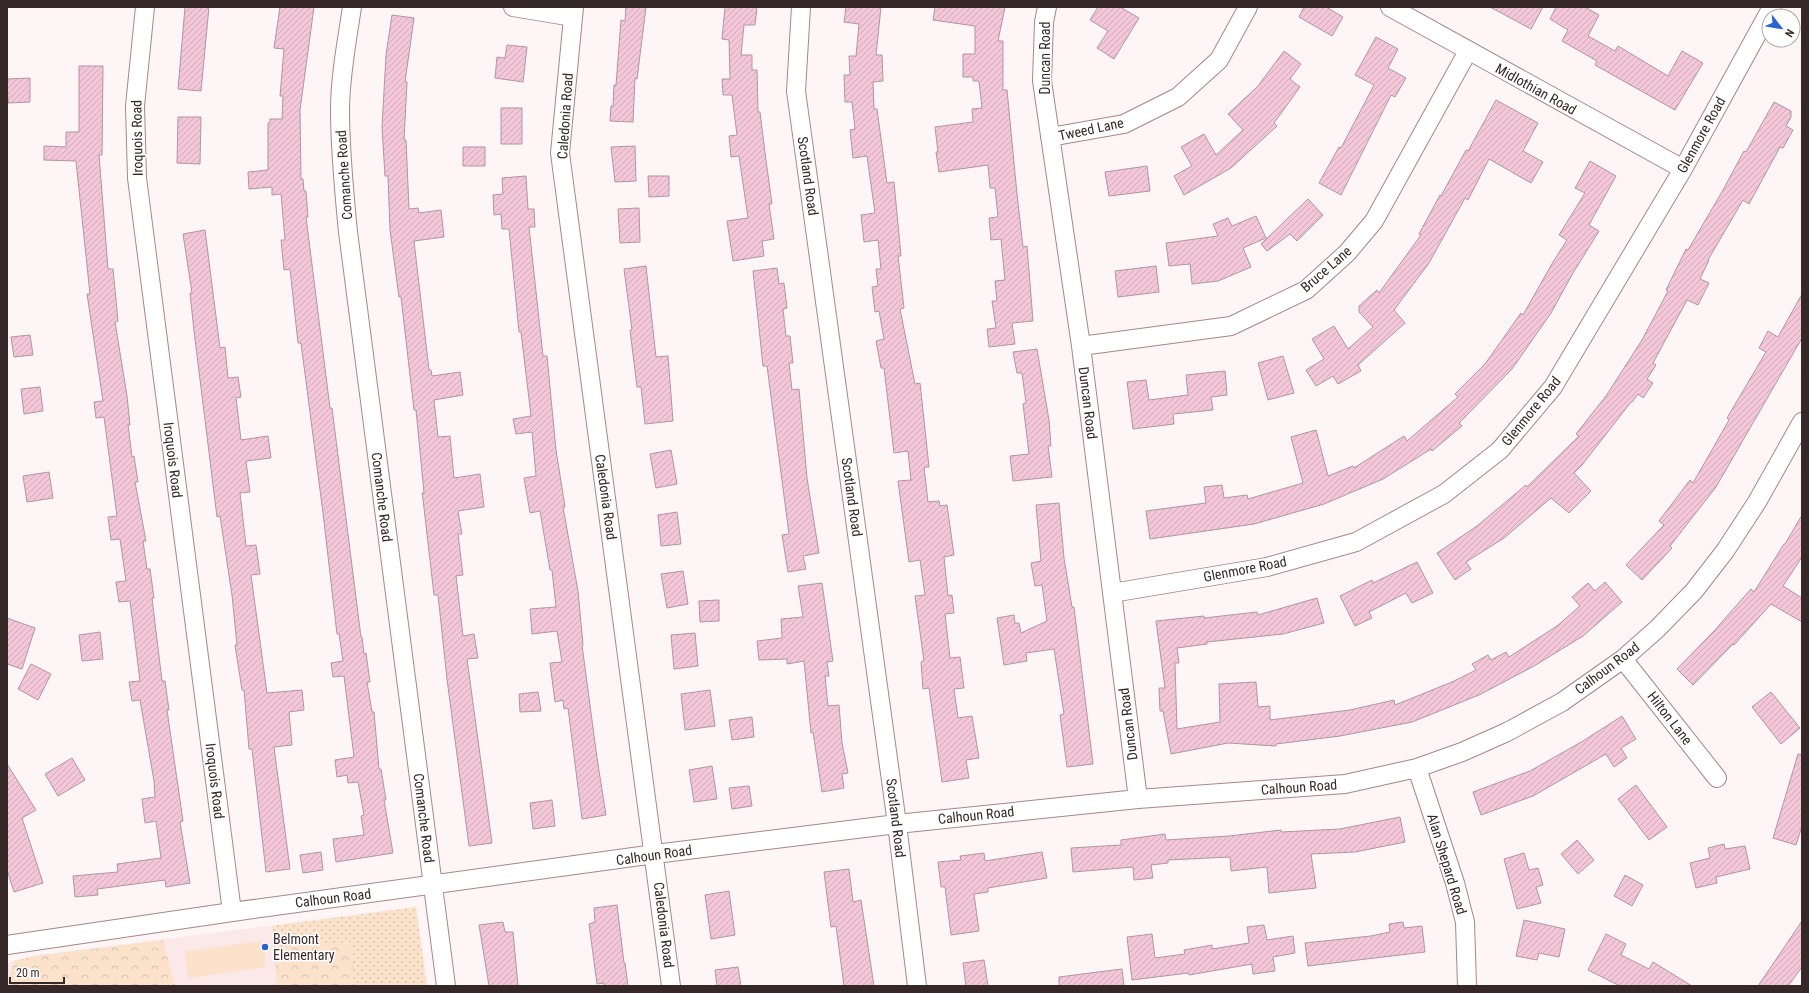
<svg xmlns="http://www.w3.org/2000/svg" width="1809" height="993" font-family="'Roboto Condensed',sans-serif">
<defs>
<pattern id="grass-dots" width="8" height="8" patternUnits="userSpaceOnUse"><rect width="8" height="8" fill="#fce1cb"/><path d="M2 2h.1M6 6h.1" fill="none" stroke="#d9c1ae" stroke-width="1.8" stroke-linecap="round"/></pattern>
<pattern id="park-crowns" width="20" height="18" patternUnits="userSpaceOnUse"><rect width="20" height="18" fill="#fce1cb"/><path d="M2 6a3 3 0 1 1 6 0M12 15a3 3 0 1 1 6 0" fill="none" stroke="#d9c1ae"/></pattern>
<pattern id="building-hatch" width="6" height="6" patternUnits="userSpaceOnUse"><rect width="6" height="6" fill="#f3c7d8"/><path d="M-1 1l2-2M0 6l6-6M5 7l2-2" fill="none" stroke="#d1abb9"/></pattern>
</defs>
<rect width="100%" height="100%" fill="#fef6f6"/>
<path fill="#fbe8e8" d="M416,907l11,79h-420v-23l26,-7z"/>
<path fill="url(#grass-dots)" d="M416,907l11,79h-73l-3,-44 -77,6 -2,-22z"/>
<path fill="url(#park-crowns)" d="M163,940l12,46h-168l7,-25 19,-5z
M351,942l3,44h-77l-3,-38z"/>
<path fill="#fce1cb" d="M264,941l2,26 -78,11 -3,-27z"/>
<path fill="url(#building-hatch)" stroke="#b394a0" d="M185,7h24l-8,84 -23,-2z
M280,7h34l-14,103 1,69h2l1,12h2l2,26h-2l24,191h2l29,229h1l2,17 2,-1 4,29h-3l5,30h2l5,57h2l5,31h-2l9,53 -57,9 -3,-23 31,-4 -3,-19 3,-1 -6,-33 -10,1 -1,-8 -10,2 -2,-17 19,-3 -10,-81 -11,1 -2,-14 12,-2 -4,-27h-2l-14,-121 -22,-170h-3l-8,-74 -6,1 -3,-30h4l-4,-46 -9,1v-8l-23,2 -1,-17 20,-2v-47h2v-4h12l1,-23h-3l4,-47 -10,-1z
M626,7h20l-9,72 -2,-1 -2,44 -23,-1 1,-15h2l1,-21h2l5,-65 4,1z
M725,7h32l-2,18h-11l-3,30h11v15h5l1,42h2l5,41 7,51h-3l5,35 -12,2 2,15 -31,5 -6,-40 21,-3 -9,-62 -8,1 -2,-21 8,-1 -5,-40h-9l-1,-16h8l-1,-39 -7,-1z
M846,7h35l-5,48h6l1,26 -10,1 1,27h3l10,74 7,-1 7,74h-3l6,52 -4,1 15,75 5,-1 9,84h-5l4,35 11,-1 1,5 7,-1 7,50 -10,2 4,39 4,-1 2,18 -9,1 5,44 10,-1 4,31 -10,1 4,29 14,-2 7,42 -13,2 3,18 -27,4 -13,-94 -6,1 -2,-27 3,-1 -9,-65 10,-1 -5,-35 -11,2 -11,-81 13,-1 -3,-29 -14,2 -10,-85h-3l-5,-27 8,-2 -5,-28 -4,1 -3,-25 6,-1 -2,-17h5l-3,-29 -14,2 -3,-27 14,-2 -8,-57 -14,2 -3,-28 5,-1 -3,-27h-7l-1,-27h6l-1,-19h7l3,-32 -15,-2z
M935,7h70l-7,34h5v49h4l10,104 6,53 4,-1 6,75 -21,2 3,21 -26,3 -2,-18 9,-1 -4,-27h5l-2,-20 10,-1 -4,-41 -10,1 -2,-22 9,-1 -3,-29h-5l-2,-23 -49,7 -3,-20h2l-3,-25 38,-5 -1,-13 10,-1 -3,-27h-6v-4h-10v-23h12v-28l-42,-6z
M1098,7h22l19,11 -25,41 -17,-11 11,-17 -18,-11z
M1304,7h22l17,10 -11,19 -33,-19z
M1490,7h53l-12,22z
M1556,7h29l14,8 -11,21 27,15 3,-5 50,30 14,-25 21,12 -28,47 -80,-45 2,-4 -35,-20 6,-11 -18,-11z
M392,15l22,3 -9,64h2l-3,58h2l3,69 9,-1 1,5 22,-3 3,27 -30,4 15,129h2l1,6 28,-4 3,23 -29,5 4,37 12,-1 4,42 26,-4 4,33 -26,4 4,23h-4l5,41 -7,1 7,60 11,-2 4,24 -11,1 25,184 -23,3 -22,-167 -9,-84h-4l-11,-96 -1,-6h2l-8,-83h-2l-13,-113h-2l-9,-67 -2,-54h-3l-3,-49 4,-72z
M1376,37l22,12 -10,19 18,10 -11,19 -4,-2 -50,100 -22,-12 20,-36 2,1 33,-63 -19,-10z
M507,45l20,2 -4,35 -28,-4 2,-21 8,1z
M1284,51l17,13 -11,15 10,8 -26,36 3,3 -46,42 -47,27 -10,-19 18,-10 -11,-19 23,-13 12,21 27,-25 -15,-16 30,-28z
M79,66h24l-1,89h-3l9,114h5l5,52 -3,1 12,74 3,29h-2l4,32 2,-1 4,26h-3l11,59h-3l4,28h3l4,29h-2l10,83h3l4,29h-2l16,111 -3,1 10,61 -24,4 -1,-7 -68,9 1,6 -23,2 -2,-21 45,-4 -1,-8 44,-6 -5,-37 -11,2 -3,-24 13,-2 -1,-16 -14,-81 -8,1 -3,-19 11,-1 -10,-80 -11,1 -3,-20 10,-1 -6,-42 -9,1 -3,-23 9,-1 -13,-99 -8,1 -2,-16 9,-1 -16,-107h3l-14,-133 -32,-1v-14l22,1v-15h13z
M30,78v24l-22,1 -1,-24z
M1496,100l42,23 -15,28 20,11 -12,21 -42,-24 -21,41 -3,-2 -36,65 -35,47 11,13 -47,42 3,6 -23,13 -5,-8 -17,10 -10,-16 18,-11 -12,-20 22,-13 14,23 25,-22 -14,-15v-6l18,-16 2,3 42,-58 -2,-1 21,-39 1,1 25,-46 2,1z
M1774,102l17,9v6l-5,9 7,4 -10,18 -3,-1 -31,57 -6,-4 -35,60h1l-9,19 9,4 -11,22 -11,-5 -34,63 3,2 -9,14 6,4 -10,15 -5,-4 -6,8h-1l-49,63 -8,8 17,18 -22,22 -18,-15 -47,40 -38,24 5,7 -16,11 -18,-27 40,-27 49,-41 1,2 52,-51 -3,-2 30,-38 36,-56 26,-49 -2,-1 20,-41 2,1 35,-60 21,-39 2,1z
M501,108h21v36h-21z
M178,117h23l-1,47 -23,-1z
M635,146l1,35 -21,1 -4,-35z
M463,147h22v19h-22z
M1590,161l26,15 -27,49 10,6 -26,42 -22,40 -39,56 -53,54 3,3 -30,25 -1,-2 -48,30 -59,25 -70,20 -104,15 -4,-28 60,-8 -2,-16 18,-2 2,13 23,-3 1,4 55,-16 -12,-46 25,-7 12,46 25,-10 1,2 50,-32 3,5 51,-44 -3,-3 30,-30 36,-51 2,2 30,-53 14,-22 -8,-5 26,-42 -10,-5z
M1147,166l3,25 -41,5 -4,-24z
M526,176l2,33h6l1,18h-6l14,129h4l9,94 9,57h-2l15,84 5,54h-1l15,113 9,57 -24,4 -14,-111 -4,1 -1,-9 -8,2 -5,-39 12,-1 -5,-31 -25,3 -2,-25 26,-2 -4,-37h-2l-10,-59 -10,2 -6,-35 12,-2 -4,-44 -16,2 -3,-15 18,-3 -10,-84h-2l-10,-103h-7l-1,-15 -7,1 -1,-20 10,-1 -1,-16z
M648,176h21v20l-20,1z
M1308,199l15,16 -26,26 -7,-7 -23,17 -6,-7z
M639,208l1,34 -20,1 -2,-34z
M1256,216l10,22 -23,10 8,19 -33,14 -26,3 -2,-20 -21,2 -3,-23 52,-7 -5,-12 15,-6 4,8z
M205,230l15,118 5,-1 3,31 10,-1 3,20 -5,1 5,42 27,-4 3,22 -25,3 4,31 -10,1 6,53 10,-1 4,29 -9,1 16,118 35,-3 2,20 -15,2 3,33 -18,2 16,122 -24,3 -14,-123h-3l-5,-59h-2l-7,-45h2l-5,-50 -12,-79 -3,1 -23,-186 -4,-38h2l-9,-59z
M646,266l10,91 12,-1 5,65 -28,3 -4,-37h-4l-7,-57h2l-8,-61z
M1156,266l3,26 -41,5 -3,-26z
M777,268l2,16 5,-1 3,25 -4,1 3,27h4l3,27h-4l3,27 7,-1 8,89 12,75 -16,3 3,13 -18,3 -6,-37 7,-1 -22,-168h-4l-10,-95z
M1802,294v44l-86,149 -46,59 2,2 -30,32 -16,-15 38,-40 -5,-4 31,-41 3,3 36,-63 -2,-2 39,-66 -7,-4 9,-17 10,6z
M30,335l3,20 -19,2 -3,-20z
M1037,349l12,71 2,26h-3l4,31 -39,4 -3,-25 19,-2 -6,-50 3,-1 -4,-30h-5l-4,-21z
M1283,356l11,37 -26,7 -10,-37z
M1225,371l2,24 -16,2 2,13 -40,4 1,10 -41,5 -6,-47 19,-2 3,20 39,-5 -2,-20z
M40,387l3,24 -19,3 -3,-25z
M671,450l6,34 -21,4 -6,-34z
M49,472l4,26 -26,4 -4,-26z
M1059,503l5,55 8,49h2l19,157 -26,3 -7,-52 4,-1 -10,-65 -28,4 1,8 -23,4 -7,-47 17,-3 1,8h4l2,10 26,-12 -5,-36 -7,1 -4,-23 10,-2 -5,-56z
M677,512l4,32 -20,2 -3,-31z
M1802,515v42l-19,29 19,12v24l-31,-18 -37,41 -1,-1 -40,41 -16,-16 37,-38 37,-42 3,3 30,-48h1z
M1417,562l16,31 -21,10 -6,-10 -37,19 3,6 -17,8 -15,-30 32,-16 1,3z
M683,571l5,33 -21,4 -6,-34z
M1605,582l17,20 -39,34 -49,30 -55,29 -67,27 -72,14 -64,8v2l-48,-3 -57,11 -8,-43h-3l-1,-23h6l-9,-67 48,-5v2l53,-6 1,3 59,-17 7,25 -41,11 -76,8v2l-30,4 2,15h-4l2,66 43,-7 -1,-38 37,-2 2,25 12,-1v14l80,-10 44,-10 1,5 57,-23 24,-12 -4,-6 16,-9 3,5 15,-8 3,5 48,-31 23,-20 -8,-9 16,-14 7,8z
M822,583l11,78 -6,1 2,14h-4l3,30 11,-1 3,38 6,30 -6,1 2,14 -22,4 -9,-60 -2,1 -7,-72 -17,3v-5l-28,1 -2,-19 25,-3 -1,-19 22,-2 -5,-31z
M719,600v21l-19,1 -1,-21z
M7,618l28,10 -13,41 -15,-5z
M100,632l3,27 -21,2 -3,-26z
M695,633l3,33 -24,3 -3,-34z
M31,664l20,10 -13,26 -20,-11z
M710,690l5,36 -30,4 -4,-36z
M538,692l3,19 -21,1 -1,-18z
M1771,692l29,36 -19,16 -29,-37z
M1622,716l14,23 -15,9 6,10 -13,9 -8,-13 -73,42 -52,19 -8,-23 57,-21 53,-30z
M752,717l2,20 -22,3 -3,-20z
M1798,754l4,1v71l-6,19 -23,-7z
M72,758l13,22 -27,16 -13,-22z
M7,764l29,46 -14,8 21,65 -29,9 -7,-22z
M712,766l5,33 -23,3 -5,-32z
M1636,785l31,42 -18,13 -31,-41z
M749,786l3,20 -20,3 -3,-21z
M552,800l3,26 -22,3 -3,-26z
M1400,817l5,25 -50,10 -44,2 5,34 -47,5 -2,-26 -36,4 -1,-14 -62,3v3l-17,2 2,13 -19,2 -1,-13 -60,5 -2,-24 50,-3v-5l44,-6 1,6 63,-4 52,-6v2l59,-3z
M1577,840l17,20 -16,14 -17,-20z
M1724,844l1,5 20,-3 5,23 -34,8 1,6 -21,5 -6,-25 20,-5 -2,-10z
M321,852l2,18 -20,3 -3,-18z
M1042,852l5,26 -59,10v4l-14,2 5,37 -28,4 -6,-48h-4l-3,-25 23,-2 -1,-4 24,-3 1,8z
M1524,853l5,17 9,-2 5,17 -7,2 5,16 -24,6 -13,-50z
M849,869l4,33 8,-2 13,86h-30l-8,-60 -5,1 -7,-55z
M1625,875l18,10 -11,21 -18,-10z
M729,891l6,44 -24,4 -6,-44z
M617,905l7,58h1l3,23h-24v-3l-7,1 -8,-60 6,-2 -1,-14z
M1524,920l41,9 -6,28 -20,-4 -2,7 -21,-4z
M1802,921v46l-14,19h-30z
M503,922l2,10h8l5,54h-29l-10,-61z
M1403,922l1,6 18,-2 3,26 -117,14 -3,-23 66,-7 19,-4 -1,-8z
M1264,925l3,15 26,-4 2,17 -22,4 2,14 -22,3 -1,-10 -63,11 -1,-2 -56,7 -5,-43 25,-3 3,24 30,-4 -1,-4 28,-5v4l37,-6 -2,-16z
M1606,934l20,10 -5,11 28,14 4,-7 39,24h-72l-32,-16z
M984,960l4,26h-22l-3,-23z
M738,967l3,19h-24l-2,-16z
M1122,969l2,17h-65v-9z"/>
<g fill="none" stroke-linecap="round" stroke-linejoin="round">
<g stroke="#a88687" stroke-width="20">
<path id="minor" d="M145,7l-10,99 2,72 95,734
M352,7c-5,34 -12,69 -12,103 0,41 4,81 8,122l98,754
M513,7l60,10
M574,7l-14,146 111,833
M801,7l-5,84 101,733 20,162
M1047,7l-3,15 -2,59 39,265 57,453
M1390,7l293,162
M1050,137l74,-13 54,-27 41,-37 29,-53
M1081,346l150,-20 75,-36 41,-37 27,-32 94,-170
M1112,593l155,-26 89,-25 88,-48 56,-44 53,-63 130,-218 89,-162
M1623,659l94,119
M1417,768l38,115 10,39 2,64
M7,945l225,-33 423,-58 242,-30 241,-25 207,-15 72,-16 45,-16 45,-20 55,-30 61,-43 34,-30 37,-38 31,-40 32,-49 45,-80"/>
</g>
<use href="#minor" stroke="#fff" stroke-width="18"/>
</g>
<circle fill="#2963d1" stroke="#fff" stroke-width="1.5" cx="265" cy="947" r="4"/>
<g text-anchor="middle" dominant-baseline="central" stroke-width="3" stroke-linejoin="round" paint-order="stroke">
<g font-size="14" fill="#362828" stroke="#fff">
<text transform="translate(1045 58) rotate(-90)">Duncan Road</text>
<text transform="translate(1536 89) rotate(29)">Midlothian Road</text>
<text transform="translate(565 116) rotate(-86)">Caledonia Road</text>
<text transform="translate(1091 129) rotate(-12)">Tweed Lane</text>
<text transform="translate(1701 135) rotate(-61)">Glenmore Road</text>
<text transform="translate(137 138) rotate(-91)">Iroquois Road</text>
<text transform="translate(344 175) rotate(-94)">Comanche Road</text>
<text transform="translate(808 176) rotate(82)">Scotland Road</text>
<text transform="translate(1326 269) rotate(-41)">Bruce Lane</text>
<text transform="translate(1088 403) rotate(83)">Duncan Road</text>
<text transform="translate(1531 411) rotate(-51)">Glenmore Road</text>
<text transform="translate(173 460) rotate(83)">Iroquois Road</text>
<text transform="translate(382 497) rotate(83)">Comanche Road</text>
<text transform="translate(606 497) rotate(82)">Caledonia Road</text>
<text transform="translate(852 497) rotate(82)">Scotland Road</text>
<text transform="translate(1245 569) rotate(-11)">Glenmore Road</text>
<text transform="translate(1607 668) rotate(-37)">Calhoun Road</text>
<text transform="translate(1670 718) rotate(52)">Hilton Lane</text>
<text transform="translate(1128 724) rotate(-97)">Duncan Road</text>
<text transform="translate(215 781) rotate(83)">Iroquois Road</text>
<text transform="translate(1299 787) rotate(-4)">Calhoun Road</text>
<text transform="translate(976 815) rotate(-6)">Calhoun Road</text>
<text transform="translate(424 818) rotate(83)">Comanche Road</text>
<text transform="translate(896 818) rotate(83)">Scotland Road</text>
<text transform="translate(654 855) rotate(-8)">Calhoun Road</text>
<text transform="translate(1447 864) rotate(73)">Alan Shepard Road</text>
<text transform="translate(333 898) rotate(-7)">Calhoun Road</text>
<text transform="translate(664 925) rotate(83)">Caledonia Road</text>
</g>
<g font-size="14" fill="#362828" stroke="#fff" text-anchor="start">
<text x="273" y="939">Belmont<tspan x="273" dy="16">Elementary</tspan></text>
</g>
</g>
<rect width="1809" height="993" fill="none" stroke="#362828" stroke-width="16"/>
<g transform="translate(1781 28) rotate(121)"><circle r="19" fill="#ffffff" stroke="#afa9a9"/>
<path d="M0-3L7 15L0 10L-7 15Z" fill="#2963d1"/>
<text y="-6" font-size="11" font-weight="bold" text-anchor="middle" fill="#362828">N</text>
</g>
<path d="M10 977v6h54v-6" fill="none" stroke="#362828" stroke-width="2"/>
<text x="16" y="977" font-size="12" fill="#362828" stroke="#ffffff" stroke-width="3" paint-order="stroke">20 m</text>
</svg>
